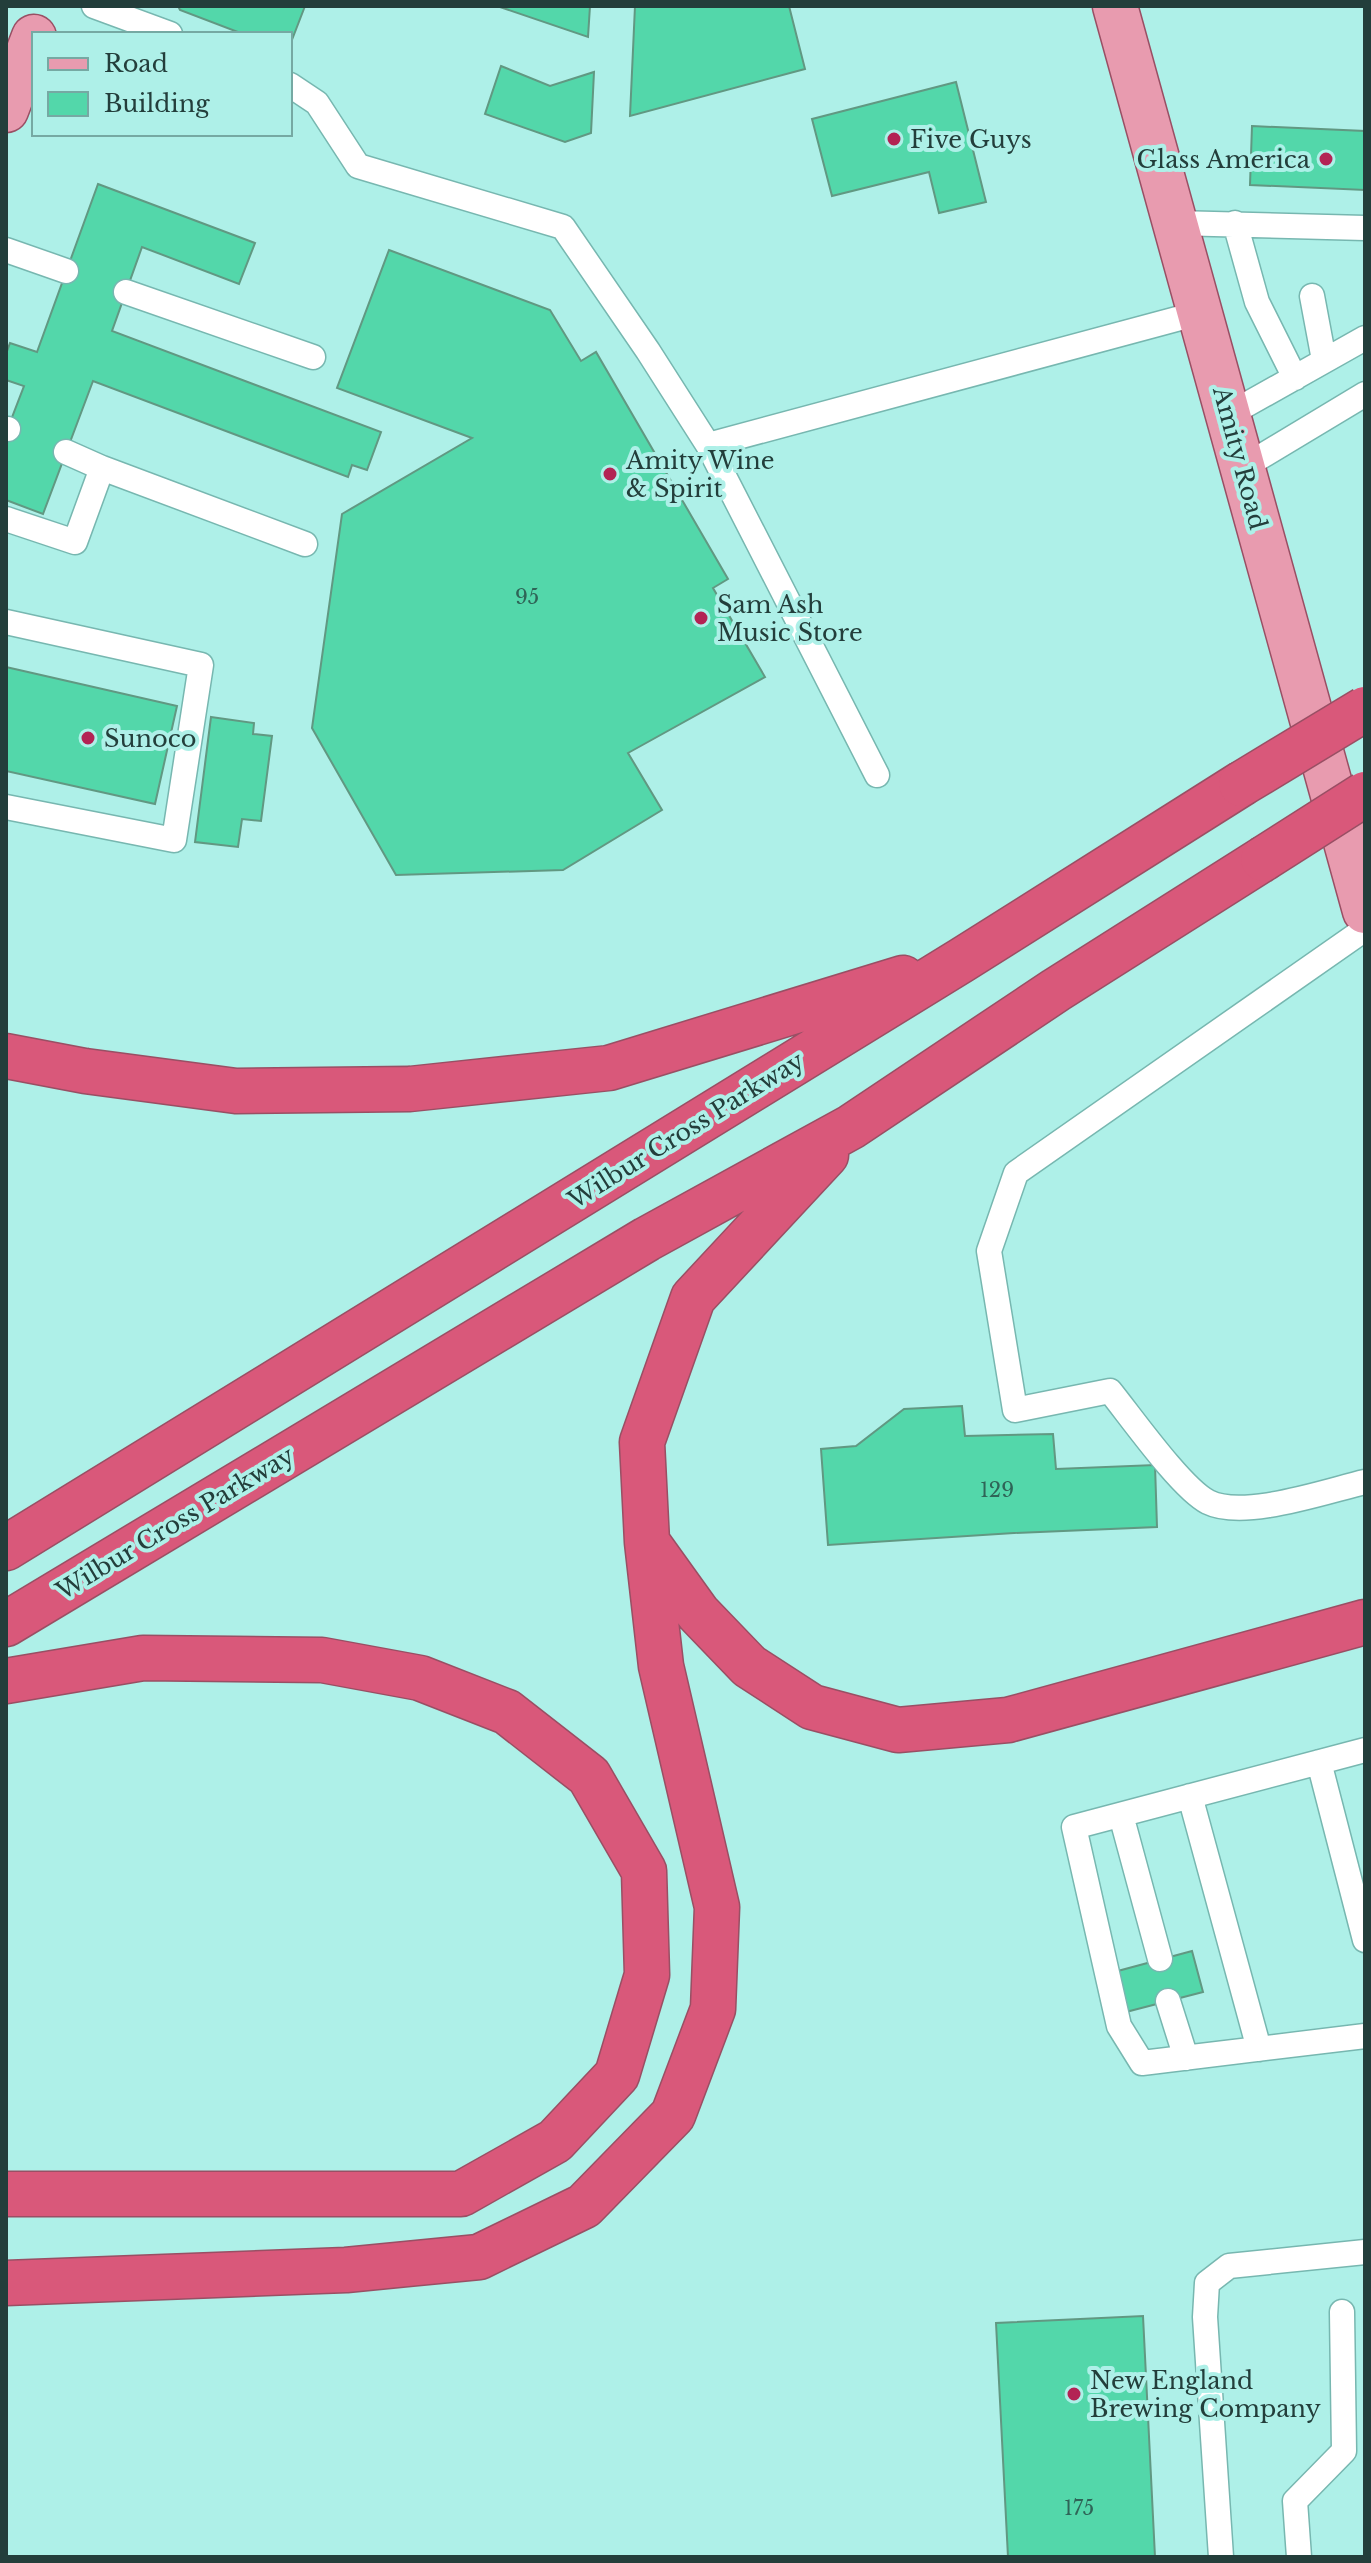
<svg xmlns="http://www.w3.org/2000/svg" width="1371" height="2563" font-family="'Libre Baskerville',serif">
<rect width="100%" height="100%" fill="#aef0e8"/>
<path fill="#53d7aa" stroke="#619882" stroke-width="2" d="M178,6h127l-15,39v-11h-47l-63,-24z
M497,6h93l-2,31z
M635,6h154l16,63 -175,47z
M501,66l49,20 44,-14 -3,61 -26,9 -80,-28z
M956,82l30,120 -47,11 -10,-41 -97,24 -20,-77z
M1252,126l113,5v59l-115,-5z
M98,184l157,59 -16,41 -97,-37 -30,84 269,101 -14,38 -15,-5 -4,12 -255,-96 -50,133 -37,-14v-67l18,-47 -18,-6v-26l4,-11 27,9z
M389,250l161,60 31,51 15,-9 132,227 -15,9 52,89 -137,76 34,57 -99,60 -167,5 -84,-147 30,-214 130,-76 -135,-50z
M6,667l171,39 -22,98 -149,-33z
M211,717l43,6 -1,11 19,2 -11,85 -19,-2 -4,28 -43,-5z
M962,1406l3,30 88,-2 3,35 99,-4 2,62 -143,6 -186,12 -7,-96 35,-3 48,-37z
M1192,1951l11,41 -77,20 -12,-40z
M1143,2316l12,241h-147l-12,-234z"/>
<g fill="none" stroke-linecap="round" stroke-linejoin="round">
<g stroke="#77b7b0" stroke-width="27">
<path id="service" d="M94,6l76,28
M290,85l27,18 41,63 205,61 85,124 60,94 169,330
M1175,223l190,5
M1235,223l22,79 38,76
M6,250l60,21
M126,292l187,65
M1312,296l12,64
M1228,415l137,-77
M6,429h2
M708,445l491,-132
M66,452l36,16
M1242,468l123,-74
M6,519l69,23 27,-74 203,76
M6,622l195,43 -27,175 -168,-33
M1365,929l-349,244 -27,78 26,159 95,-19c21,26 71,97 98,111 36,18 118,-11 157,-20
M1365,1750l-291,77 45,199 23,37 223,-27
M1319,1762l46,178
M1190,1796l69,253
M1121,1815l39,144
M1168,2001l18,57
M1221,2557l-16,-240 2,-34 22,-17 136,-14
M1299,2557l-4,-56 49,-50 -2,-139"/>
</g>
<g stroke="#994f64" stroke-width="47">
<path id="primary" d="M1115,6l250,905
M6,110l28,-73"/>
</g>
<g stroke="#994f64" stroke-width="47">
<path id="motorway" d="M6,1056l79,15 151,20 174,-2 199,-21 294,-90
M826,1155l-133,143 -51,144 5,100 51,71 51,53 63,41 86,23 110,-10 357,-98
M6,1548l956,-588 279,-176
M6,1624l641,-385 204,-112 205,-137 207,-131
M6,1681l137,-23 179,2 98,18 87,34 82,64 55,95 3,104 -30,100 -62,66 -94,53h-455
M6,2283l340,-13 133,-13 105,-51 89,-91 40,-106 4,-102 -56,-241 -14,-124"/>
</g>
<use href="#service" stroke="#fff" stroke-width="24"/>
<use href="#primary" stroke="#e89baf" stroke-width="44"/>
<use href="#motorway" stroke="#d9587a" stroke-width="44"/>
<g stroke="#994f64" stroke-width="47" stroke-linecap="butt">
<path id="motorway-bridge" d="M1241,784l124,-75
M1263,859l102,-65"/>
</g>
<use href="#motorway-bridge" stroke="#d9587a" stroke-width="44"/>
</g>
<g fill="#b32354" stroke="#aef0e8" stroke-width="3">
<circle cx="894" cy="139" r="8"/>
<circle cx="1326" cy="159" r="8"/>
<circle cx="610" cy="474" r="8"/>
<circle cx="701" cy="618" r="8"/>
<circle cx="88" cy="738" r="8"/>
<circle cx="1074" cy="2394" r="8"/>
</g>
<g text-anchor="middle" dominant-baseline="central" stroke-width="8" stroke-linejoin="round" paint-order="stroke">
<g font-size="20" fill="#2f6457">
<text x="527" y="597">95</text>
<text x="997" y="1490">129</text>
<text x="1079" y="2508">175</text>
</g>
<g font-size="24" fill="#233e3b" stroke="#aef0e8" text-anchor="start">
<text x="910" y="139">Five Guys</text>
<text x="1310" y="159" text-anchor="end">Glass America</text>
<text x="626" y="460">Amity Wine<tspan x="626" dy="28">&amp; Spirit</tspan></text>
<text x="717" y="604">Sam Ash<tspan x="717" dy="28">Music Store</tspan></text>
<text x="104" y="738">Sunoco</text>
<text x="1090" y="2380">New England<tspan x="1090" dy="28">Brewing Company</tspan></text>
</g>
<g font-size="24" fill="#233e3b" stroke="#aef0e8">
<text transform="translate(1240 458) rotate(75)">Amity Road</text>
<text transform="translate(686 1130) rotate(-32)">Wilbur Cross Parkway</text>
<text transform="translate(175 1523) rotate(-31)">Wilbur Cross Parkway</text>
</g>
</g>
<rect width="1371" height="2563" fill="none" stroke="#233e3b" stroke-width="16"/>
<rect x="32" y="32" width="260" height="104" fill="#aef0e8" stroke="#76a9a3" stroke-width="2"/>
<rect x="48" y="58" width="40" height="12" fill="#e89baf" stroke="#76a9a3" stroke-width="2"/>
<text x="104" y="72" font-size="24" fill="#233e3b">Road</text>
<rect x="48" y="92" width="40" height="24" fill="#53d7aa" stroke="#76a9a3" stroke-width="2"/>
<text x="104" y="112" font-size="24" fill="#233e3b">Building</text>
</svg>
